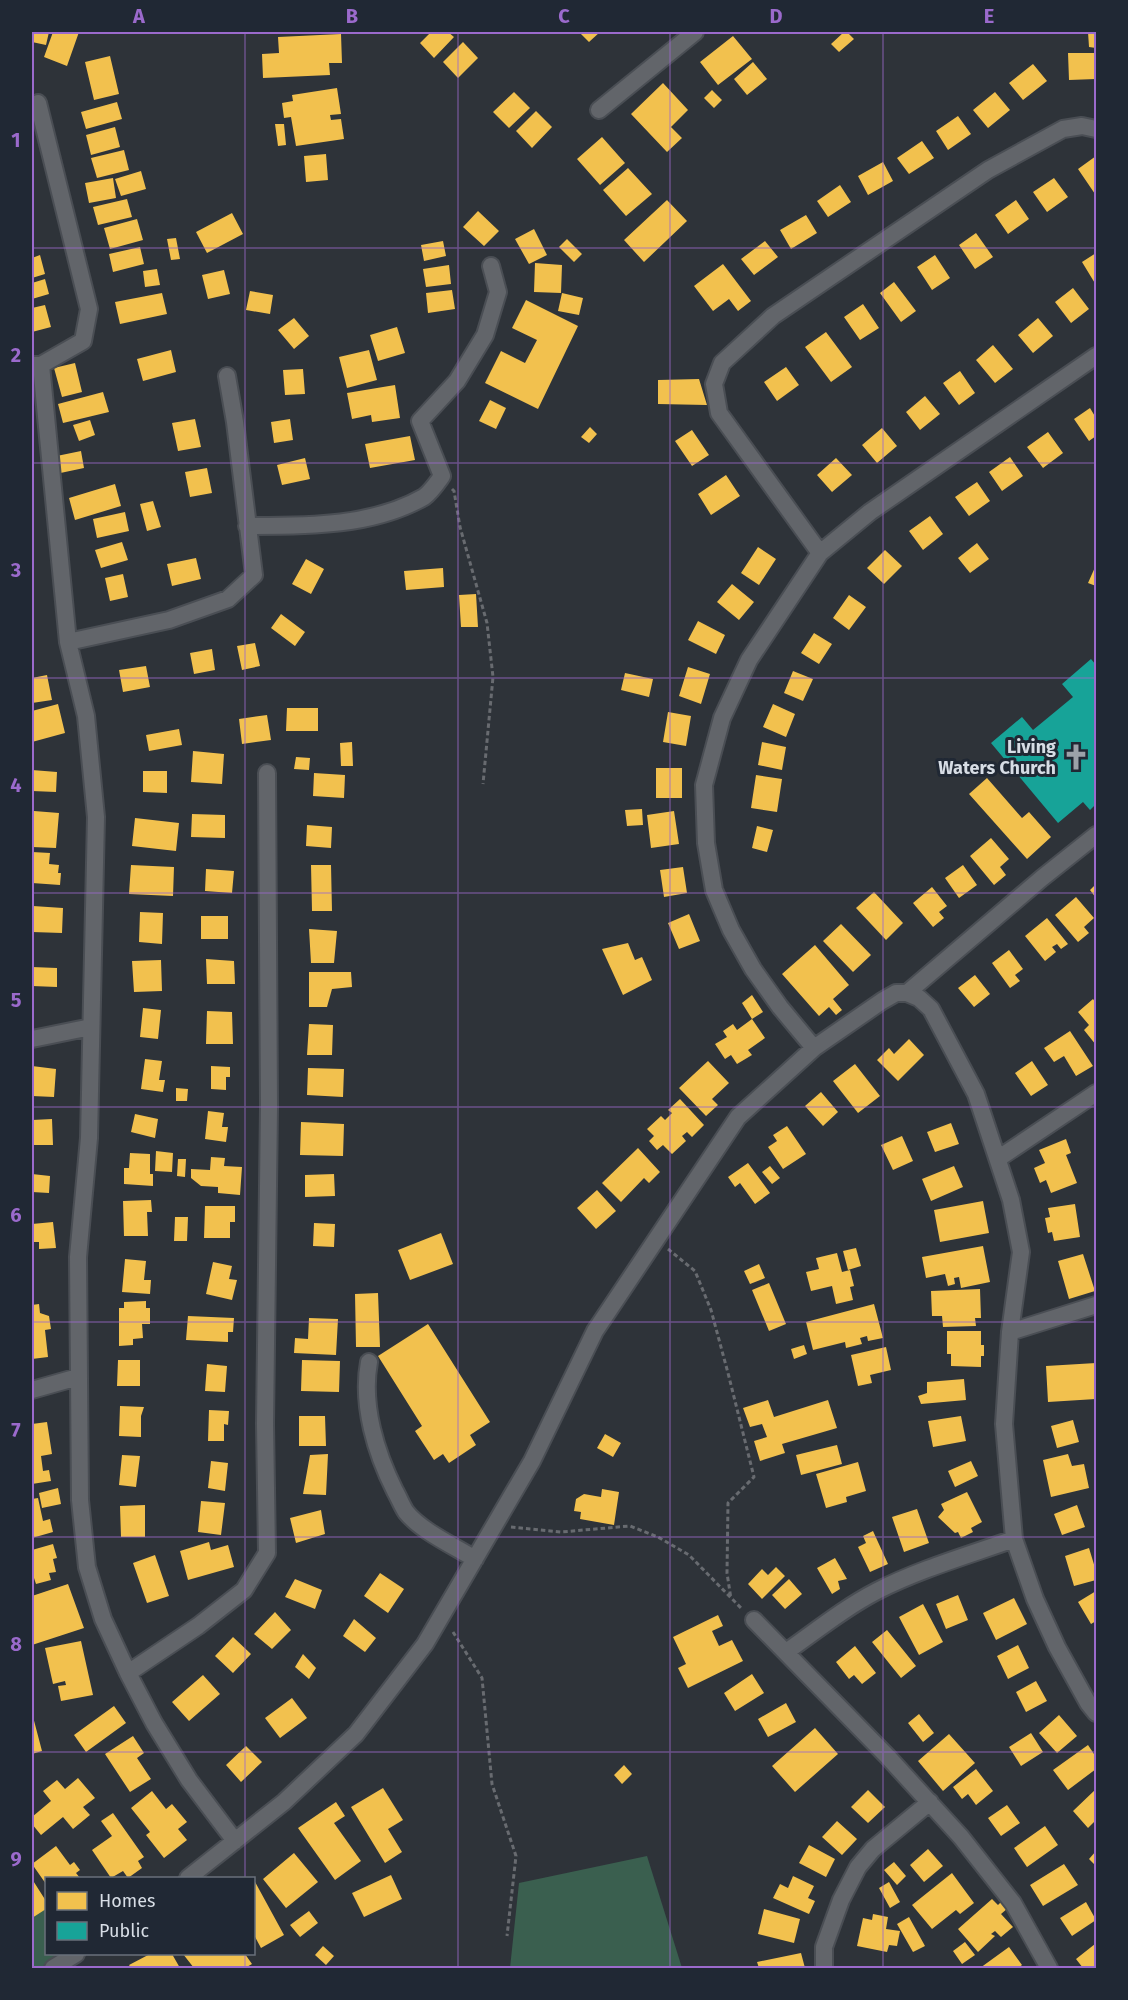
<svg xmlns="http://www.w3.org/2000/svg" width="1128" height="2000" font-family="'Fira Sans',sans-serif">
<rect width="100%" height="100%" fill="#2e3339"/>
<path fill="#3a5f4f" d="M647,1856l35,112h-172l9,-85z
M46,1906v48h11l-13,14 -12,-1v-49z"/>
<path fill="#f2c14e" d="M32,32h17l-3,13 -14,-3z
M53,32h26l-12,34 -23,-9z
M431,32h17l6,5 -20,21 -14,-15z
M579,32h21l-11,10z
M844,32h3l7,7 -15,13 -8,-8z
M1088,32h8v16l-7,-1z
M341,34l1,29h-13l1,12 -67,3 -1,-24 17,-1 -1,-16z
M733,36l19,23 -34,26 -18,-23z
M463,42l15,16 -20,20 -15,-16z
M1068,53h28v26l-27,1z
M110,56l9,38 -25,6 -9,-38z
M753,62l14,17 -20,16 -13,-16z
M1033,64l14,17 -24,19 -14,-17z
M663,83l25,27 -17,17 11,11 -15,14 -36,-38z
M337,88l4,26 -11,1 1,5 10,-1 3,20 -48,7 -5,-29 -7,1 -2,-15 11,-2 -1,-6z
M712,90l10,10 -8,8 -10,-10z
M514,92l16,16 -21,20 -16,-16z
M995,92l15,18 -22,18 -15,-18z
M117,102l5,17 -36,10 -5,-17z
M536,111l16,16 -20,21 -16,-17z
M958,116l13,18 -23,16 -12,-19z
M275,124h9l2,21 -8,1z
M115,127l5,20 -29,8 -5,-20z
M602,137l23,26 -25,22 -23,-26z
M922,141l12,17 -25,16 -12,-16z
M124,150l5,20 -32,8 -6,-20z
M326,154l2,26 -22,2 -2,-26z
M1096,156v37l-1,1 -17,-25z
M883,162l10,19 -25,14 -10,-19z
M628,168l24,26 -26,22 -23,-26z
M141,171l5,18 -25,7 -6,-17z
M113,178l3,20 -27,5 -4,-20z
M1054,178l14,19 -21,15 -14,-20z
M840,185l11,17 -23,15 -11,-16z
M127,199l5,18 -34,8 -5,-18z
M667,200l20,21 -43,41 -20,-22z
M1016,200l13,19 -21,15 -13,-19z
M478,211l21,20 -15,15 -21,-19z
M232,213l11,21 -36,19 -11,-21z
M806,215l11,18 -26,16 -11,-19z
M137,219l6,21 -33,9 -6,-21z
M534,229l13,26 -18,9 -14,-25z
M976,233l17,24 -18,12 -16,-24z
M176,238l4,21 -9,1 -4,-21z
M567,239l15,15 -8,8 -15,-15z
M443,241l3,15 -22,5 -3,-16z
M765,241l13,16 -24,18 -13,-16z
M140,247l4,17 -31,8 -4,-18z
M1096,253v32l-14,-23z
M40,255l5,19 -13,4v-20z
M935,255l15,23 -18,12 -15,-23z
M535,263l27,2 -1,28 -27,-1z
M723,264l28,37 -13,10 -9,-12 -16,12 -19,-25z
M449,265l2,19 -25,3 -3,-18z
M157,269l3,16 -15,2 -2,-16z
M224,270l6,24 -22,5 -6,-24z
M45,279l4,15 -17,5v-16z
M894,282l22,29 -15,11 -21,-29z
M1073,288l16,21 -18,14 -16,-21z
M452,290l3,19 -27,4 -2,-20z
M250,291l23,4 -3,19 -24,-4z
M162,293l5,21 -47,10 -5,-22z
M562,293l21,5 -4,17 -21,-4z
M526,300l52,26 -40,83 -53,-26 16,-32 24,12 12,-23 -25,-12z
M863,304l16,24 -19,12 -16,-23z
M45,305l6,22 -19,5v-24z
M294,318l15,18 -15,13 -16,-19z
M1038,318l15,18 -20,17 -15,-18z
M397,327l8,26 -27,8 -8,-26z
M826,332l26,35 -21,15 -26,-35z
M993,345l20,24 -18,14 -19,-23z
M171,350l5,22 -33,9 -6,-22z
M369,350l8,30 -30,8 -8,-31z
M75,363l7,29 -20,5 -8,-29z
M786,367l13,18 -22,16 -13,-19z
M303,369l2,25 -20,1 -2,-25z
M960,371l15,22 -16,12 -16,-22z
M699,379l8,26 -49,-1v-24z
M395,385l5,33 -28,4 -1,-7 -19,4 -5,-26z
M103,392l6,20 -46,11 -5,-19z
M925,396l15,18 -20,16 -14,-18z
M490,400l16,8 -10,21 -17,-8z
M1090,408l6,10v18l-7,5 -15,-22z
M195,419l6,28 -23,4 -6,-28z
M290,419l3,21 -19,3 -3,-21z
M90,420l5,15 -16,6 -6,-16z
M590,427l7,7 -8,9 -8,-6z
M882,428l15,18 -20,17 -15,-18z
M692,430l17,25 -17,11 -17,-25z
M1048,432l15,21 -20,15 -16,-21z
M410,436l5,24 -45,8 -5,-24z
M81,451l3,17 -33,7 -4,-17z
M1010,457l13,19 -21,15 -13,-19z
M305,458l5,21 -28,6 -5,-20z
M836,458l16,17 -20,17 -15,-17z
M207,468l5,25 -22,4 -5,-25z
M726,475l14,21 -29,19 -13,-21z
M977,482l13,19 -21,15 -14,-19z
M115,484l6,22 -46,14 -6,-22z
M153,501l8,26 -14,4 -7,-27z
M125,512l4,19 -32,7 -4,-19z
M930,516l13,18 -20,16 -14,-19z
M122,542l6,18 -27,8 -6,-18z
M977,543l12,16 -19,14 -12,-15z
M758,547l18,12 -17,26 -18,-12z
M885,550l17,16 -18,18 -17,-16z
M196,558l5,21 -29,7 -5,-22z
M306,559l18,10 -13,25 -19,-10z
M1096,565v21l-8,-3z
M443,568l1,19 -38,3 -2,-19z
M123,574l5,23 -18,4 -5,-23z
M732,584l22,18 -15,18 -22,-18z
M476,594l2,33h-17l-2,-32z
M849,595l17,12 -17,23 -16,-12z
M281,614l24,18 -10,14 -24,-18z
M698,621l27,14 -9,19 -28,-14z
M814,633l18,11 -13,20 -18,-11z
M255,643l5,23 -18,4 -5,-24z
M212,649l3,21 -21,4 -4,-21z
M146,666l4,21 -27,5 -4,-22z
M688,667l22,7 -9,30 -22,-8z
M793,671l20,8 -10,22 -19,-8z
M625,673l28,6 -4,18 -28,-7z
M47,675l5,25 -20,3v-25z
M58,704l7,29 -33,9v-31z
M773,704l22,10 -9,23 -23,-10z
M287,708h31v23h-32z
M668,712l23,4 -5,30 -23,-4z
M267,715l4,25 -29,4 -3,-25z
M179,729l3,16 -33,6 -3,-16z
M352,742l1,24h-12l-1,-23z
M762,742l24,5 -4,23 -24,-5z
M193,751l31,3 -2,30 -31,-2z
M296,757l14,1 -1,12 -15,-1z
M656,768h26v30h-26z
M32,770l25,2 -1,20 -24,-1z
M143,771h24v22l-24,-1z
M314,773l31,2 -1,23 -31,-2z
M756,775l26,4 -5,33 -26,-4z
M987,778l35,40 7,-6 22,25 -24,22 -58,-65z
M642,809l1,16 -16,1 -2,-16z
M34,811l25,2 -3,35 -24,-1z
M674,811l5,33 -28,4 -4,-33z
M192,814l33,1v23l-34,-1z
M135,818l44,5 -3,28 -44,-5z
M307,825l25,2 -1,21 -25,-2z
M757,826l16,4 -6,22 -15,-4z
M991,838l18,21 -9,8 6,8 -12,10 -24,-29z
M32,852l18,1 -1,11 10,1 -1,8h3l-1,12 -28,-2z
M131,865l43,2 -1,29 -44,-2z
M311,865h20l1,46h-20z
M963,865l14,20 -18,13 -14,-20z
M683,867l4,26 -23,4 -4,-27z
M206,869l28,2 -2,22 -27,-2z
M1096,884v14l-6,-8z
M932,887l15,19 -8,6 5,6 -11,9 -20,-24z
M874,892l29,31 -17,17 -30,-32z
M1076,897l18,21 -10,9 5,6 -11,9 -23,-27z
M33,906l30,2 -1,25 -30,-1z
M140,912l23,1 -1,31 -23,-2z
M689,914l11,27 -21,8 -11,-26z
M201,916h27v23h-27z
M1047,918l21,26 -7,5 -4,-5 -5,3 4,5 -11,9 -20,-25z
M841,924l30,31 -18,17 -30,-31z
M309,929l28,2 -3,32h-23z
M628,943l7,17 7,-3 10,23 -29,15 -21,-46z
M815,945l34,40 -16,14 9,11 -6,5 -7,-8 -10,9 -37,-42z
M1009,950l14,19 -8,6 5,6 -10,7 -18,-25z
M206,959l28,2 1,23h-28z
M161,960l1,31 -28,1 -2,-31z
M32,967l25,1v19l-25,-1z
M309,972h42l1,15 -20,2 -5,18h-18z
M975,975l15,19 -16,13 -16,-19z
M752,995l11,17 -11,7 -10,-16z
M1093,999l3,4v42l-12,-15 5,-5 -11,-13z
M143,1008l18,2 -3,29 -18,-2z
M207,1011l25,1 1,32h-27z
M752,1019l13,19 -17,12 4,5 -15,9 -6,-9 -6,4 -10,-15 12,-7 -4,-6 10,-7 4,6z
M309,1024l24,1 -1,30h-25z
M1070,1031l23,35 -17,10 -12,-20 -10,6 -10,-14z
M909,1039l15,16 -26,26 -21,-21 12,-12 5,6z
M145,1059l17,2 -3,19h6l-2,12 -22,-3z
M708,1061l21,22 -17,16 6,6 -12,11 -27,-28z
M1032,1061l16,24 -17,11 -16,-23z
M855,1064l25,32 -22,17 -25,-32z
M32,1066l24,3 -2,28 -22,-1z
M211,1066l19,1v10h-4v13l-15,-1z
M308,1068l36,1 -1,28 -36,-2z
M176,1088l12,1 -1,12h-11z
M821,1092l17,20 -15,14 -18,-20z
M680,1099l24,26 -12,12 -5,-5 -5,4 4,5 -14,13 -9,-9 -6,5 -8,-9 5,-5 -7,-7 14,-13 4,4 7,-7 -4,-3z
M208,1111l16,2 -2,14h6l-2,15 -21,-3z
M135,1114l23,5 -3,19 -24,-6z
M52,1119l1,26h-21v-25z
M301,1122l43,2 -1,32 -43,-1z
M951,1123l8,21 -24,8 -8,-20z
M787,1126l19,28 -23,15 -15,-22 9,-6 -4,-6z
M902,1136l11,25 -20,9 -12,-25z
M1066,1139l5,14 -5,2 11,28 -26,10 -5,-13 -6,3 -6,-15 11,-5 -6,-13z
M638,1148l22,24 -11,11 -5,-5 -23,24 -19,-19z
M156,1151l17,2 -1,19 -17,-1z
M130,1153l20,1v20h3v12l-29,-2v-16h5z
M211,1157l14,1 -1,8 18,1 -2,28 -22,-2v-6l-17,-1 -10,-8v-9l19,1z
M178,1159h8l-1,18 -8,-1z
M748,1163l22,30 -15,11 -15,-21 -5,4 -7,-10z
M770,1166l10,12 -8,6 -10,-12z
M954,1166l9,21 -32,14 -9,-22z
M32,1174l18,2 -1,17 -17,-1z
M334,1174l1,22 -30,1v-22z
M597,1190l19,21 -20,18 -19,-21z
M151,1200l1,12h-5l1,24h-24l-1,-35z
M983,1201l6,32 -49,9 -6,-32z
M1075,1204l5,33 -26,4 -2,-9 -4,1 -3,-15 5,-1 -2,-9z
M205,1206h30v16h-5v16h-26z
M175,1217h13l-1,24h-13z
M53,1222l3,26 -17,1v-7h-7v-18z
M314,1223l21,1 -1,23 -21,-1z
M441,1233l12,31 -43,16 -12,-30z
M983,1246l7,36 -29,6 -2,-11 -5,1 1,6 -7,2 -3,-12 -19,4 -4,-21z
M856,1248l5,18 -13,4 -5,-19z
M837,1253l5,19 8,-2 4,16 -4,1 3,13 -17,4 -4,-18 -21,5 -5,-19 13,-3 -3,-11z
M1083,1254l12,37 -26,8 -11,-38z
M125,1259l21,2 -2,19h7l-1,14 -28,-2z
M213,1262l19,4 -3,13 8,1 -5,20 -26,-6z
M759,1264l6,14 -15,6 -6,-13z
M769,1283l17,41 -17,7 -17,-41z
M980,1289l1,29h-6l1,8 -33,1 -1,-11h-10l-1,-25z
M378,1293l2,54h-24l-1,-53z
M146,1301v7h4v16h-8l1,14 -10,1v6l-14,1v-38h5v-6z
M39,1304l1,9 9,3 2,13 -6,1 3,27 -16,2v-54z
M874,1304l9,34 -15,3 -1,-5 -7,2 2,6 -16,4 -1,-6 -32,8 -7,-28z
M188,1316l46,2 -1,14h-5v10l-42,-2z
M309,1318l29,1 -2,36 -42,-2 1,-15 13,1z
M428,1324l62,98 -20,13 6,10 -27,18 -6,-9 -9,6 -19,-29 7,-5 -44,-70z
M947,1331h34v14h3v11h-3v11l-30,-1v-12h-4z
M804,1345l3,9 -13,5 -3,-10z
M886,1347l5,23 -21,5 2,8 -14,3 -7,-31z
M118,1360h22v26h-23z
M302,1360l38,1 -1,31 -38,-1z
M1096,1363v36l-48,3 -2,-36z
M207,1364l20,2 -2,26 -20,-1z
M964,1379l2,21 -45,4 -3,-8 9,-3v-11z
M768,1400l6,17 54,-17 9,28 -55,16 3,9 -25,8 -6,-20 13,-4 -5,-13 -12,3 -7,-19z
M120,1406l24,1 -3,9v21l-22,-1z
M209,1410l20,1 -1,14 -4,-1v17h-16z
M299,1416h26l1,30h-27z
M961,1416l5,25 -33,6 -5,-26z
M1073,1420l6,22 -22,6 -6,-22z
M47,1422l5,32 -11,2 2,15 6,-1 2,11 -19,3v-60z
M605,1434l16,9 -8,14 -16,-9z
M837,1445l5,19 -41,11 -5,-20z
M328,1454l-2,41 -23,-1 7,-39z
M1068,1454l4,12 12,-2 5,24 -38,9 -8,-37z
M122,1455l18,1 -4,31 -17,-2z
M211,1461l17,2 -3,28 -17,-3z
M971,1461l7,15 -23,11 -7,-16z
M858,1462l8,29 -20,6 1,5 -21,6 -10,-34z
M58,1488l3,16 -19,4 -3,-15z
M602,1489l17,3 -5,33 -34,-6 1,-7 -7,-1 2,-12 8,-5 17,3z
M967,1492l15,30 -11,6 2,4 -12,6 -3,-6 -3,1 -17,-16 6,-7 -3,-6z
M38,1498l5,23 7,-2 3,13 -21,6v-39z
M201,1501l24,2 -4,32 -23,-3z
M145,1505v32h-24l-1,-31z
M1077,1505l8,22 -23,8 -8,-21z
M917,1509l12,34 -25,9 -12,-35z
M321,1510l4,24 -29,9 -6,-25z
M873,1531l15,33 -18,8 -12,-25 8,-4 -3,-7z
M209,1542l2,8 17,-5 6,22 -46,13 -8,-29z
M53,1544l4,14 -4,1 3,13 -7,1 2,7 -15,4 -2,-6 -2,1v-29z
M1089,1548l7,23v9l-22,6 -9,-30z
M155,1555l14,41 -22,7 -14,-40z
M835,1558l12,21 -9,2 2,8 -8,5 -15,-26z
M776,1567l9,9 -23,23 -14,-15 14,-15 6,6z
M380,1573l24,16 -16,24 -24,-17z
M295,1579l27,11 -7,19 -30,-12z
M789,1579l13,15 -17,15 -13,-14z
M68,1584l16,44 -52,17v-49z
M1096,1591v30l-5,3 -13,-22z
M958,1595l10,25 -22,9 -10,-25z
M1014,1598l13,26 -31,16 -13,-27z
M923,1604l20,38 -24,13 -20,-38z
M275,1612l16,18 -19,19 -18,-15z
M718,1615l5,11 -11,5 7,15 13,-6 11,21 -55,27 -10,-20 8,-4 -13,-27z
M354,1619l22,19 -11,14 -22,-16z
M887,1630l29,36 -15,12 -29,-36z
M233,1637l18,17 -18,19 -18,-17z
M81,1641l12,54 -32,6 -3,-15 8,-1 -1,-4 -12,3 -8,-36z
M1018,1645l11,23 -21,11 -11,-23z
M855,1646l21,27 -14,11 -8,-9 -5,4 -13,-17z
M303,1654l13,14 -7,11 -14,-12z
M752,1674l12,19 -29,18 -11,-18z
M203,1675l17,19 -31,27 -17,-19z
M1036,1681l11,20 -21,11 -10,-20z
M292,1698l15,20 -27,20 -15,-20z
M786,1703l10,19 -28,15 -10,-18z
M114,1706l12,17 -40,29 -12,-17z
M32,1713l10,38 -10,3z
M919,1714l15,19 -11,9 -15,-19z
M1059,1715l18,21 -20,17 -18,-20z
M815,1728l23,26 -43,38 -23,-26z
M1031,1733l12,19 -22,14 -12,-19z
M949,1734l26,29 -32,28 -25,-30z
M133,1736l11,17 -7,5 14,21 -21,13 -25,-38z
M1088,1745l8,12v12l-28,21 -15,-20z
M246,1746l16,16 -21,20 -15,-17z
M624,1765l8,9 -10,10 -8,-9z
M976,1769l17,22 -17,14 -8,-11 -6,5 -9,-12z
M78,1778l17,20 -12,9 7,8 -17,14 -10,-12 -22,18 -9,-11v-7l19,-16 -8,-10 14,-11 8,9z
M383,1788l20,32 -15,9 14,23 -17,11 -34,-56z
M1096,1789v31l-8,8 -15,-17z
M868,1790l17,17 -17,16 -17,-16z
M152,1791l14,18 6,-5 15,18 -9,7 9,11 -23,18 -18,-23 4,-3 -19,-24z
M336,1802l9,14 -11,7 27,38 -26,19 -37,-52z
M1007,1805l13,18 -19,13 -13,-18z
M113,1813l31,44 -6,4 4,7 -14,10 -5,-7 -12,7 -19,-28 20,-14 -11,-15z
M837,1821l20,18 -15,16 -20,-18z
M1045,1826l13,19 -31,22 -13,-19z
M809,1845l26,14 -9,18 -27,-14z
M56,1846l14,19 4,-3 6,8 -4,3 4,5h-34v6l-14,-20z
M928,1849l15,17 -19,16 -14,-17z
M1096,1851v15l-7,-7z
M294,1853l24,29 -32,26 -23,-29z
M894,1862l12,14 -9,9 -13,-15z
M1064,1864l14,21 -35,21 -13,-21z
M952,1873l22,30 -14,11 -4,-4 -24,19 -20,-24z
M391,1875l11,24 -38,18 -12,-24z
M793,1876l21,10 -6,12 7,3 -6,13 -36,-16 7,-14 8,4z
M32,1879l14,22v8l-14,9z
M254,1880l30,55 -23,13 -7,-13z
M889,1882l11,20 -10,6 -11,-20z
M992,1899l6,6 4,-4 6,7 -7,6 12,13 -12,10 -6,-6 -4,3 4,2 -17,16 -20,-23z
M1086,1902l10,18 -24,16 -12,-18z
M764,1909l36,10 -6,24 -36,-9z
M309,1911l9,12 -18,14 -10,-12z
M873,1914l15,3 -2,12 14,2 -3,15 -8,-1 -2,7 -30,-6 6,-28 9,2z
M909,1917l16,29 -12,6 -16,-28z
M965,1942l10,13 -13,9 -9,-13z
M1095,1944l1,24h-13l-7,-9z
M323,1946l11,10 -8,9 -11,-10z
M1009,1947l13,18 -4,3h-38z
M801,1953l4,15h-46l-2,-6z
M150,1954h22l8,14h-49l-2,-3z
M183,1954h62l7,10 -7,4h-51z"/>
<path fill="#17a398" d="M1091,659l5,6v139l-6,6 -7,-8 -25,21 -67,-80 31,-26 11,13 40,-33 -11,-13z"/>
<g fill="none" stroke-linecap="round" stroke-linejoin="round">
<g stroke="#4a4e54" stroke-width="20">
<path id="minor" d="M599,110l96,-78
M32,365h9l42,-24 6,-32 -51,-206
M41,365l27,277 18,74 10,101 -7,321 -11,119 2,243 7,67 16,52 25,54 26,50 35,57 46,61
M247,526c58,0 125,1 177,-29 7,-5 13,-14 18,-21l-22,-55 37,-40 28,-46 13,-43 -7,-26
M820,553l-101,-140 -5,-29 8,-21 51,-47 215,-146 75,-41 19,-3 14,3
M68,642l101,-22 59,-21 26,-24 -19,-153 -8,-46
M907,993l135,-115 54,-43
M32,1039l59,-12
M814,1048l-34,-41 -27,-38 -22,-39 -17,-40 -8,-47 -2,-58 18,-67 27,-58 71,-107 50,-41 226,-156
M999,1158l97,-65
M1010,1332l86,-27
M369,1362c-8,43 7,91 26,129 4,7 7,15 11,21 15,19 48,34 69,47
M32,1390l46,-13
M754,1620l134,137 73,80 52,66 36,65
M786,1652c30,-21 58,-44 91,-61 43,-22 92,-36 137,-52
M128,1673l70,-47 46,-36 23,-37 -2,-129 4,-317 -2,-334
M188,1878l96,-76 72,-68 69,-90 107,-183 63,-130 143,-214 76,-69 68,-47 14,-8h11l12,5 12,11 45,85 35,106 10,52 -11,80 -6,92 10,115 21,60 22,48 31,56 8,10
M53,1968l23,-14
M824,1968v-21l17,-47 17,-33 15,-18 57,-47"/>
</g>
<path stroke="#686b70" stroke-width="3" stroke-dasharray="4.5 3" stroke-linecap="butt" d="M452,489l2,2 6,36 27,96 6,54 -10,107
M668,1249l27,22 16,39 17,63 26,104 -26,26 -1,70 4,26
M511,1527l50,5 69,-6 28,11 31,18 52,53
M453,1632l29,46 10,106 24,72 -9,80"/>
<use href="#minor" stroke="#62656a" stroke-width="16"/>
</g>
<path fill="none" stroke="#9b6acc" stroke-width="1.5" stroke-opacity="0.55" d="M245,32v1846M458,32v1936M670,32v1936M883,32v1936M32,248h1064M32,463h1064M32,678h1064M32,893h1064M32,1107h1064M32,1322h1064M32,1537h1064M32,1752h1064M245,1954v14"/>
<defs>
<g id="church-bare" transform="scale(2.07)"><path d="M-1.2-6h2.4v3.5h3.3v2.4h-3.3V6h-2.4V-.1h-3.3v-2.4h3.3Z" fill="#9ca2a9" stroke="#202834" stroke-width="2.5" paint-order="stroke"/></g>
</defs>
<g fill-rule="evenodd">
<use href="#church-bare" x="1076" y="757"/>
</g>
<g text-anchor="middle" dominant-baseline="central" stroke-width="6" stroke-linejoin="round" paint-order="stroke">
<g font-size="18" font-weight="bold" fill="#d7dde5" stroke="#202834" text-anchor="end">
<text x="1056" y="747">Living<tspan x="1056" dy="21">Waters Church</tspan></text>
</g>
</g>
<rect width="1128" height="2000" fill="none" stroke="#202834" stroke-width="66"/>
<rect x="45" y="1877" width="210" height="78" fill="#202834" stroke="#69707b" stroke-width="1.5"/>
<rect x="57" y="1892" width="30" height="18" fill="#f2c14e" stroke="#69707b" stroke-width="1.5"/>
<text x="99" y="1907" font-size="18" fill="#d7dde5">Homes</text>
<rect x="57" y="1922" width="30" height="18" fill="#17a398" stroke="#69707b" stroke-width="1.5"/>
<text x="99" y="1937" font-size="18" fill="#d7dde5">Public</text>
<rect x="33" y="33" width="1062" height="1934" fill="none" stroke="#9b6acc" stroke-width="2"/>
<g font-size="20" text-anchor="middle" font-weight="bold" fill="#9b6acc">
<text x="139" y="23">A</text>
<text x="352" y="23">B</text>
<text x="564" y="23">C</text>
<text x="776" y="23">D</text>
<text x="989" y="23">E</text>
<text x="16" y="147">1</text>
<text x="16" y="362">2</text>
<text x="16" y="577">3</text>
<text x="16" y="792">4</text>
<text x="16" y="1007">5</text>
<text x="16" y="1222">6</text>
<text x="16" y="1437">7</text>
<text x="16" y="1651">8</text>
<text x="16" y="1866">9</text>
</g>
</svg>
